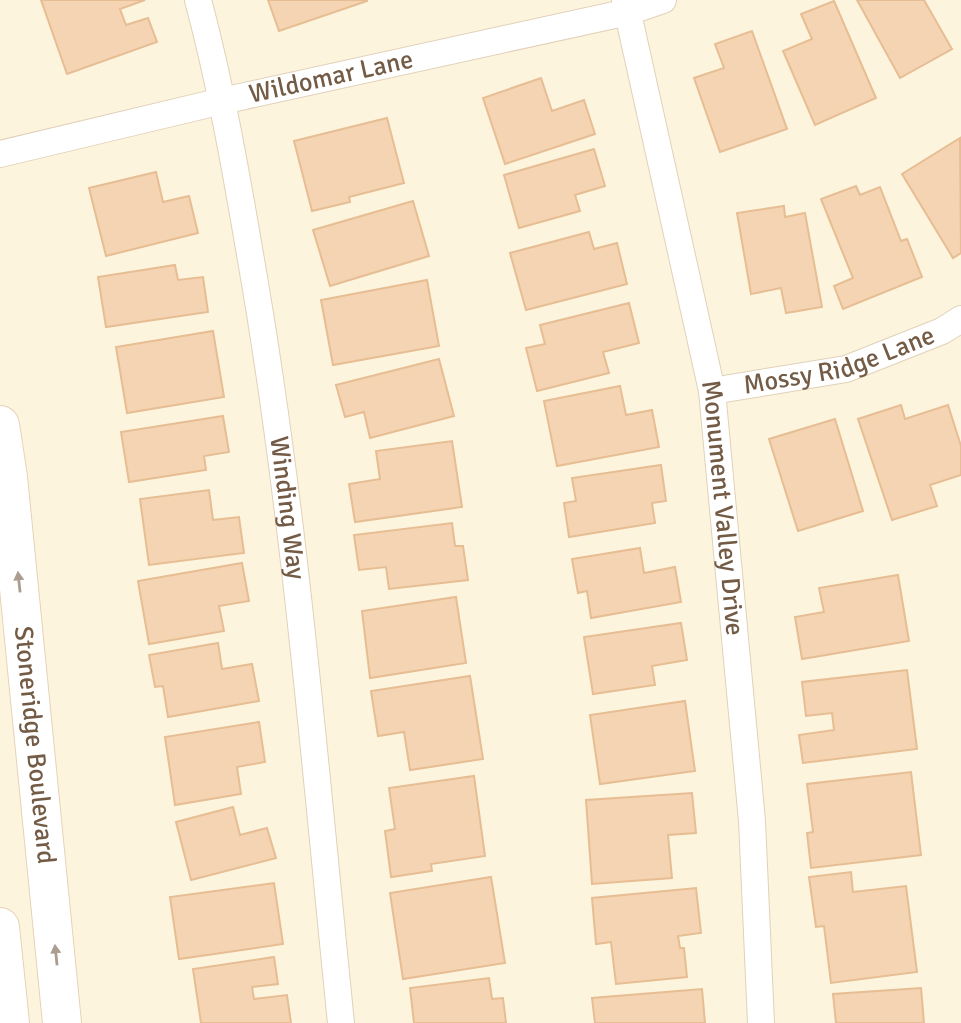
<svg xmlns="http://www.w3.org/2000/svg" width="961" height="1023" font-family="Signika,sans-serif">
<rect width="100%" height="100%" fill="#fdf4dd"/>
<path fill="#f4d4b3" stroke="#e7bd93" stroke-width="2" d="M41,0h104l-25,9 6,16 22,-7 9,24 -90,32z
M268,0h99v1l-88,30z
M857,0h67l28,49 -52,29z
M834,1l42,97 -61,27 -32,-74 29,-12 -11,-25z
M752,31l35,98 -67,23 -26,-74 30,-10 -9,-24z
M541,78l11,33 32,-11 11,34 -90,30 -22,-66z
M387,118l17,65 -55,14 1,5 -38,9 -18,-70z
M960,138l1,115 -8,5 -51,-84z
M594,149l11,37 -30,9 5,16 -61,17 -15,-53z
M156,172l7,30 26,-6 9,37 -92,23 -17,-68z
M856,186l4,9 20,-8 21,54 6,-2 15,38 -79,32 -9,-23 19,-8 -32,-79z
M413,201l16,55 -99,30 -17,-56z
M784,206l1,11 20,-4 17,94 -36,6 -5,-25 -30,6 -14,-81z
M589,232l5,17 23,-6 10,41 -101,26 -16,-57z
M175,265l3,15 25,-3 5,35 -102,15 -8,-50z
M427,280l12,66 -106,19 -12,-65z
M629,303l10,40 -36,9 6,21 -72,18 -11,-43 19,-4 -5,-19z
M213,331l11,66 -97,16 -11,-66z
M439,359l15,57 -84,22 -6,-26 -19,5 -9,-32z
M620,386l6,29 26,-5 7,37 -102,19 -13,-65z
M901,405l4,14 43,-14 13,41v29l-31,10 7,21 -45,14 -34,-101z
M223,416l6,36 -25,4 2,14 -77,12 -8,-50z
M835,419l28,92 -65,20 -29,-92z
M452,441l10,66 -107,15 -6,-38 31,-5 -4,-28z
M661,465l5,36 -14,2 3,20 -86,14 -5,-34 12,-2 -4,-23z
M209,490l4,30 26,-3 5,36 -95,12 -9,-66z
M452,523l3,23h8l5,34 -79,9 -3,-22 -27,3 -5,-35z
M640,548l4,25 31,-6 6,35 -90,16 -4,-27 -9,2 -6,-34z
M242,563l7,38 -30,5 5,25 -75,13 -11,-63z
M898,575l11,66 -107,18 -7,-42 29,-5 -5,-24z
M456,597l10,66 -96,15 -8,-67z
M681,623l6,37 -35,6 3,19 -62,9 -9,-57z
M218,643l4,26 30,-5 7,37 -91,16 -5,-31 -8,1 -6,-32z
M907,670l10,79 -114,14 -4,-28 35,-5 -2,-17 -26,3 -4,-34z
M470,676l13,83 -73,11 -6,-38 -26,4 -7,-45z
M685,701l10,70 -95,13 -10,-69z
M259,722l6,40 -28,5 4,27 -66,11 -10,-68z
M911,772l10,83 -110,13 -4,-35 6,-1 -6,-48z
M474,776l11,80 -54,8 1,7 -41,6 -6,-46 10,-2 -6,-41z
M692,793l4,40 -28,2 4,43 -80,6 -6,-84z
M233,807l7,28 27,-7 9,30 -85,22 -15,-58z
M851,872l2,20 53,-6 11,86 -86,11 -7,-57 -8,1 -7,-50z
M491,877l14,86 -102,16 -13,-86z
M274,883l9,61 -104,15 -9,-62z
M696,888l5,45 -23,3 2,12h4l3,29 -71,7 -5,-42 -15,2 -4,-46z
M274,957l4,27 -26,3 2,12 33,-4 4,28h-90l-8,-54z
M489,978l3,21 11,-1 3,25h-92l-4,-35z
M921,988l3,35h-88l-3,-29z
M702,989l3,34h-110l-3,-25z"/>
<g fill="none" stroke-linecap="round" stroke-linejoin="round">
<g stroke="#e1d1b9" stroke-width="28">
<g id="street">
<path id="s1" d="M198,0c23,86 38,172 53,260 44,252 64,508 90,763"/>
<path id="s2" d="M625,0l87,391 40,430 9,202"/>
<path id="s3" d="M0,154l222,-53 406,-89 35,-12"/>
<path id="s4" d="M712,391l134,-22 96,-38 19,-12"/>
</g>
</g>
<g stroke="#e7d2b7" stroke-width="40">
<g id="secondary">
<path id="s5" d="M0,425l8,52 54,546"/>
<path d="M0,927l10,96"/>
</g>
</g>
<use href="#street" stroke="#fff" stroke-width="26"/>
<use href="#secondary" stroke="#fff" stroke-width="38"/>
</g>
<defs><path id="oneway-solid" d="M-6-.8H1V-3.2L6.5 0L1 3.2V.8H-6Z" transform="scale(1.75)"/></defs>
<g fill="#ab9d8f">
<use href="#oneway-solid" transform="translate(19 582) rotate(-96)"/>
<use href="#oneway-solid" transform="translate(56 955) rotate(-96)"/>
</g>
<g text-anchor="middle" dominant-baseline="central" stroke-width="7" stroke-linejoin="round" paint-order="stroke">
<g font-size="26" fill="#735b45" stroke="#fff8e4">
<text stroke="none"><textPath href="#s3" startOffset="340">Wildomar Lane</textPath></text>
<text stroke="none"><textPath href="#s4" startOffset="131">Mossy Ridge Lane</textPath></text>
<text stroke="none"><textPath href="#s2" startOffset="518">Monument Valley Drive</textPath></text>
<text stroke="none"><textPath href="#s1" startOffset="516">Winding Way</textPath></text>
<text stroke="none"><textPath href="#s5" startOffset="322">Stoneridge Boulevard</textPath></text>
</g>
</g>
</svg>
